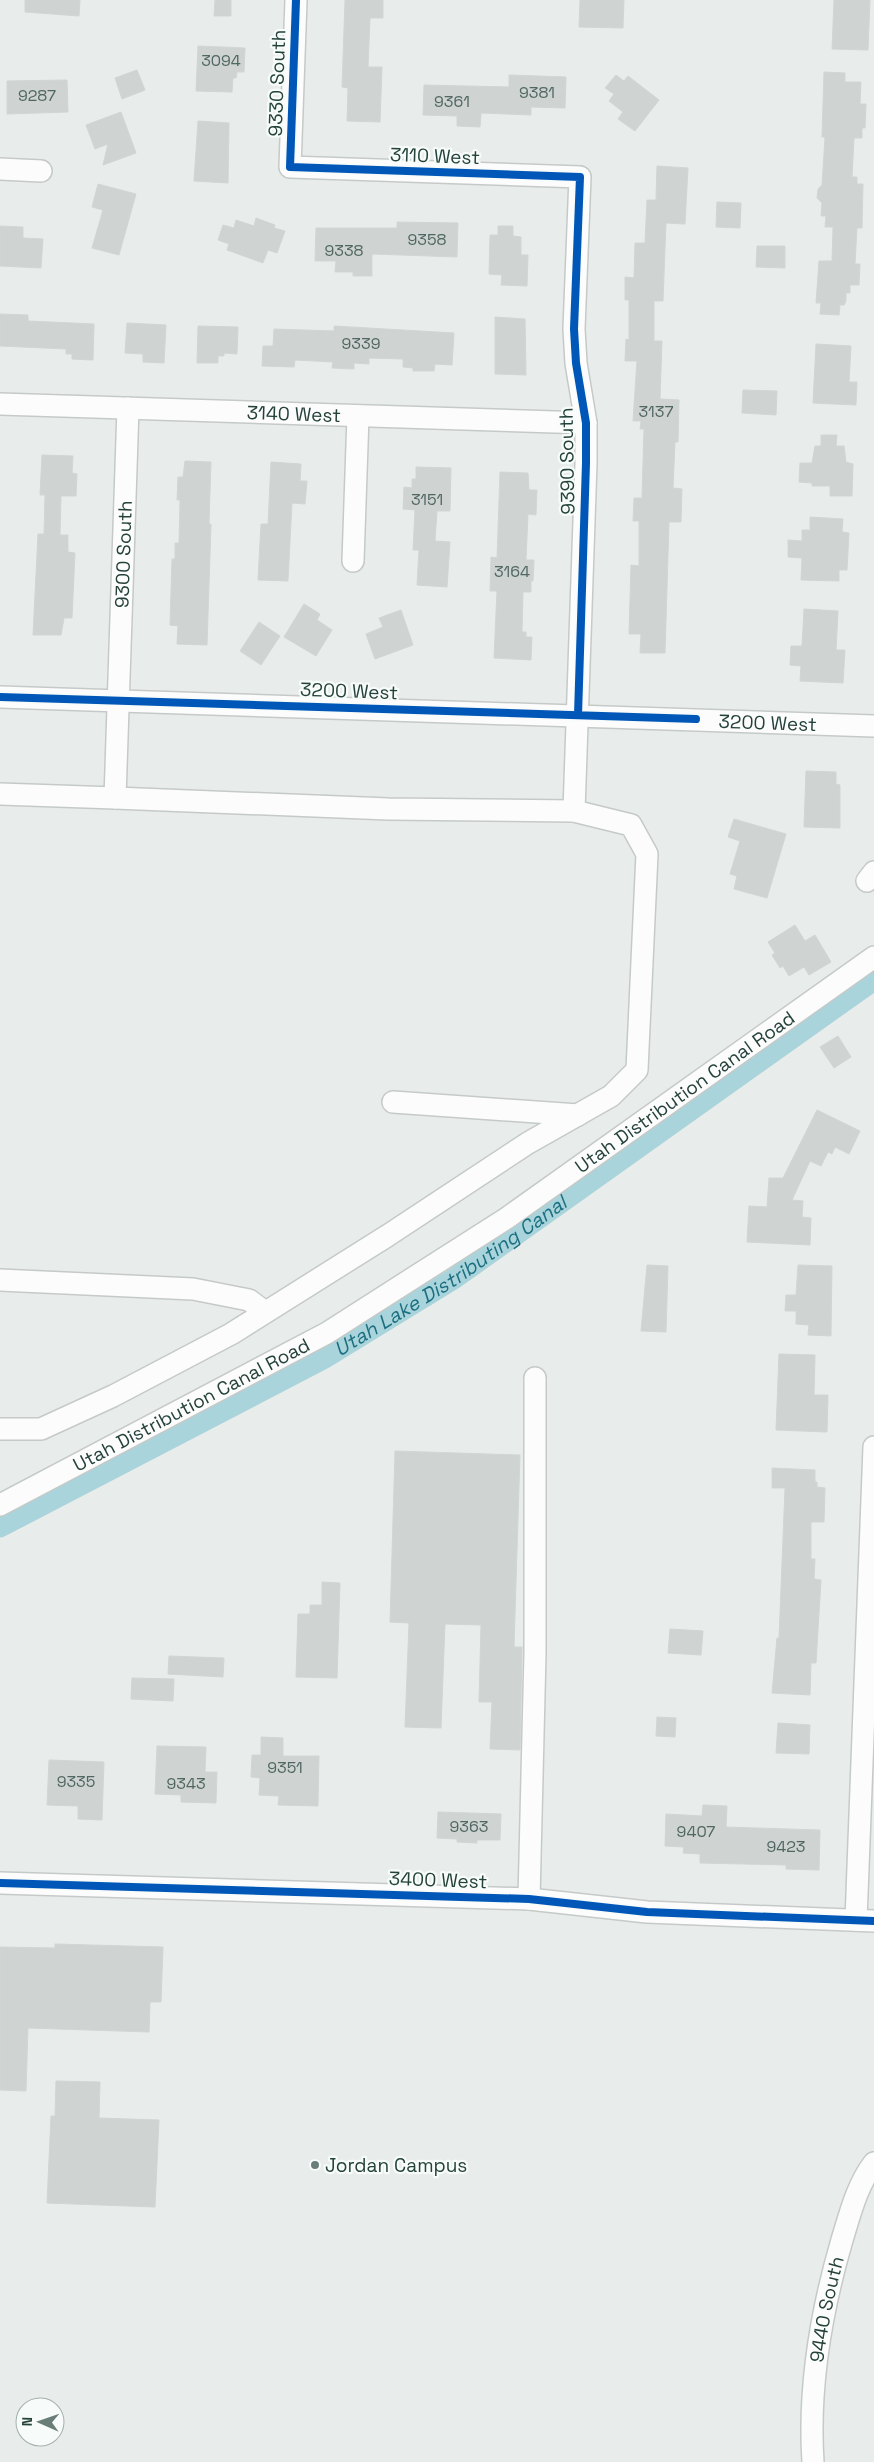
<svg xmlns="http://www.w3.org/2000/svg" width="874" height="2462" font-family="'Space Grotesk',sans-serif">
<rect width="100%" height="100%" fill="#e8edeb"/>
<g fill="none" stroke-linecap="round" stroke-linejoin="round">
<path stroke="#a9d4db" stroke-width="21" id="s1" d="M0,1527l323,-168 132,-81 419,-298"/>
</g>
<path fill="#cfd4d2" stroke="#d1d6d4" d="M25,0h55l-1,16 -54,-4z
M215,0h16v16h-17z
M345,0h38v18h-13l-2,49h14l-2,55 -33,-1 1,-33 -6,-1z
M580,0h44l-1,28 -44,-1z
M834,0h36l-2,50 -36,-1z
M198,46l47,2 -1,24h-7l-1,6h-3l-1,14 -36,-1z
M137,70l8,20 -23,9 -7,-21z
M824,72l21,1v9h16l-1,22h6l-1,24h-3v10h-8l-2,39h5v7h6l-1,44h-5l-2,36h5l-1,21h-9v8h-4v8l-2,4h-4l-1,10 -19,-1 1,-11h-5l3,-42h13l1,-34h-8l1,-11h-5l1,-13 -5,-5 1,-9 4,-4 3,-48h-3z
M509,75l57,2 -1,31 -34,-1v8l-50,-2 -1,14 -23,-1v-10l-34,-1 1,-30 85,2z
M616,75l8,6 4,-5 31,24 -24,31 -17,-12 5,-7 -14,-11 5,-7 -9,-6z
M67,80l1,32 -61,2v-33z
M121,112l15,41 -33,12 5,-21 -13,5 -9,-24z
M198,121l31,2 -1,60 -34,-2z
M657,166l31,2 -3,56 -19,-1 -3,78h-9v40h8l-2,58 19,1 -1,42h-3l-2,46 9,1 -1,33h-12l-4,131h-25l1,-19h-12l2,-69 8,1v-45h-6l1,-23h8l2,-69h-4l1,-8h-8l4,-60h-12l1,-22 3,1v-40h-4v-23l9,1 1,-35h10l2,-43h9z
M98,184l38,10 -17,61 -27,-7 11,-38 -11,-3z
M717,202l24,1 -1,25 -24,-1z
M256,218l19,7 -1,3 11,3 -8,22 -9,-3 -5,13 -36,-13 2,-6 -11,-4 5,-15 11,3 2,-8 18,6z
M397,222l61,1 -1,34 -85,-3v22h-19v-4h-18l1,-11h-21l1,-33h81z
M0,226l23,1v11l20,1 -2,29 -41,-2z
M498,226h15v10l8,1v18h7l-1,31 -26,-1 1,-10 -13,-1 1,-39h8z
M757,246h28v22l-29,-1z
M0,314l28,1v6l66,3 -1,36 -21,-1v-5h-6v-5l-66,-3z
M495,317l30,2 1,56 -31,-1z
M127,323l39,2 -2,38 -21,-1v-8l-18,-1z
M198,326l40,1 -1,27 -13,-1v3h-6v7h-21z
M334,326l120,7 -2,32 -17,-1 -1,7h-21v-3l-10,-1v-8l-34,-1v6l-15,-1v6l-22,-1 1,-6 -38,-2 -1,7 -32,-1 1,-20h10l1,-17 60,2z
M816,344l35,2 -2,36h8l-1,23 -43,-2z
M743,390l34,1 -1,24 -34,-2z
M821,435h16l-1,11h8l2,16 7,2 -1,32h-22v-10h-18v-3l-13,-1 1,-19h12l3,-17h6z
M42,455l31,1 -1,17 5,1 -1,22h-15l-1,39h8v17l7,1 -3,65h-8l-3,17h-28l5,-101h6l1,-39h-5z
M185,461l26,1 -2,62h2l-4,121 -30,-1 1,-18 -8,-1 2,-66h3v-16h4l1,-43h-3l1,-23h5z
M271,462l30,2 -1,17h7l-2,23 -13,-1 -4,78 -30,-1 3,-56h7z
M416,467l35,1 -1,43h-13l-2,30 15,1 -3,45 -30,-2 2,-35h-6l2,-40 -12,-1 1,-22 8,1v-9h4z
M500,472l28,1 1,17h8l-1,25 -8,-1 -2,46h8l-1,21h-2v11h-8l-1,40h4v5h6l-1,23 -37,-2 3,-67h-7l1,-34 6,1z
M810,517l33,2 -1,13 7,1 -2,37h-8v11l-38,-1 1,-22 -14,-1v-17l14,1v-11h8z
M304,604l16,10 -3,6 15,10 -16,26 -32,-19z
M804,609l34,2 -2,39h9l-2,33 -43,-2 1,-15 -11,-1 1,-19h11z
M401,610l12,35 -38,14 -9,-25 17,-7 -4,-9z
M259,622l21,14 -19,29 -21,-14z
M806,771l30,1v12l4,1v43l-36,-1z
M734,819l52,15 -19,64 -33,-9 3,-13 -7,-2 10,-33 -12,-4z
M795,925l10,16 10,-6 16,27 -22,13 -5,-8 -15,9 -6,-10 -3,2 -8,-13 3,-2 -7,-11z
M838,1036l13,21 -17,11 -14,-21z
M817,1110l43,21 -11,23 -14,-7 -3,7 -4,-2 -7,14 -11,-5 -18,39 11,1 -1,16 9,1 -1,27 -63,-3 2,-36 18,1 2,-29h14z
M647,1265l21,1 -2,66 -25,-1z
M798,1265l34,1 -1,70 -23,-1 1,-10 -13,-1v-13h-11l1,-16h10z
M779,1354l36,1 -1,40h14l-1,37 -51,-2z
M395,1451l125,4 -6,192h8l-2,103 -30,-1 2,-47h-13l2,-77 -36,-1 -4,104 -36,-1 4,-104 -19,-1z
M772,1468l43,2v12h2v5l8,1 -1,34h-13v37h4l-1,20 7,1 -5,83h-5l-1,32 -38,-2 5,-55h2l6,-150h-13z
M322,1582l18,1 -3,95 -41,-1 2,-63h12v-9h12z
M670,1629l33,2 -2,24 -33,-2z
M169,1656l55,2 -1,19 -55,-3z
M132,1678l42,1 -1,22 -42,-2z
M657,1717l19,1 -1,19 -19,-1z
M778,1723l32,2 -1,29 -33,-1z
M261,1737l22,1v18h36l-1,50 -40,-1 1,-9 -20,-1 1,-17 -9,-1 1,-22h9z
M157,1746l49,1 -1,25h12l-1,31 -35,-1v-7l-26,-1z
M49,1760l55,2 -2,58 -24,-1v-13l-31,-1z
M703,1805l24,1 -1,21 94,3 -1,40 -33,-1v-4l-86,-2v-9l-17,-1 1,-6 -19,-1 1,-32 36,2z
M438,1812l63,2 -1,26h-23v3l-20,-1v-3l-20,-1z
M55,1944l108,3 -2,55h-11l-1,30 -121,-4 -2,63 -26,-1v-143l55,1z
M56,2081l44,1 -1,36 60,2 -4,87 -108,-4 4,-87h4z"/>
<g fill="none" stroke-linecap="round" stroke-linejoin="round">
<g stroke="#c5cac8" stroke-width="24">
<g id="minor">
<path d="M296,0l-6,167 290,10 -6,152 2,34 10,60v40l-12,348"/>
<path d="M0,169l41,2"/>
<path id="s2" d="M0,404l586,19"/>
<path d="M353,561l5,-145"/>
<path id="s3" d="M0,697l874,29"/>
<path id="s4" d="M0,794l115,4 13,-390"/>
<path d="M867,881l7,-9"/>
<path d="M393,1102l185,13"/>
<path d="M0,1280l193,9 56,11 16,12"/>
<path d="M0,1429h41l72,-33 118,-62 156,-98 141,-93 83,-47 26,-26 10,-216 -16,-29 -57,-14 -186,-2 -273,-11"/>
<path id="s5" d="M0,1505l327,-172 180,-115 367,-261"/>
<path d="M0,1883l529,16 118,13 227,9"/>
<path d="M529,1899l6,-246v-275"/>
<path d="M856,1920l18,-473"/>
<path id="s6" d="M813,2462c-5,-75 8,-150 29,-222 8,-26 15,-55 32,-77"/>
</g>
</g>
<use href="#minor" stroke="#fcfcfc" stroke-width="21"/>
<g stroke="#f7fbf9" stroke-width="11">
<path id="cycleway" d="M296,0l-6,167 290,10 -6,152 2,34 10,60v40l-8,252
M0,697l696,22
M0,1883l529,16 118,13 227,9"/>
</g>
<use href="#cycleway" stroke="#0057b8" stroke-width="8"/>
</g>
<circle fill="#697e78" stroke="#f7fbf9" stroke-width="2" cx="315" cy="2165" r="5"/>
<g text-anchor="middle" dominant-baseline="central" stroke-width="4.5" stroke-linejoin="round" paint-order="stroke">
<g font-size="16" fill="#506761">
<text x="221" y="60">3094</text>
<text x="537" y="92">9381</text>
<text x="37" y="95">9287</text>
<text x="452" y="101">9361</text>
<text x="427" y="239">9358</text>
<text x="344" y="250">9338</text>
<text x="361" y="343">9339</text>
<text x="656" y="411">3137</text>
<text x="427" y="499">3151</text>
<text x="512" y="571">3164</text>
<text x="285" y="1767">9351</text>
<text x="76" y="1781">9335</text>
<text x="186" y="1783">9343</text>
<text x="469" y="1826">9363</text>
<text x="696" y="1831">9407</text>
<text x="786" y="1846">9423</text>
</g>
<g font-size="19" fill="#24423a" stroke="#f7fbf9">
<text transform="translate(277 83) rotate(-88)">9330 South</text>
<text transform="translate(435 156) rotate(2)">3110 West</text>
<text stroke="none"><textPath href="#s2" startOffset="294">3140 West</textPath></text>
<text transform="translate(567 461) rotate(-91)">9390 South</text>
<text stroke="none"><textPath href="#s4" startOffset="359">9300 South</textPath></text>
<text transform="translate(349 691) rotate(2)">3200 West</text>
<text stroke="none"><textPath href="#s3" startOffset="768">3200 West</textPath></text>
<text stroke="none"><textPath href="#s5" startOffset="801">Utah Distribution Canal Road</textPath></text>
<text stroke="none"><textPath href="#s5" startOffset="216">Utah Distribution Canal Road</textPath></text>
<text transform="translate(438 1880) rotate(2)">3400 West</text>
<text stroke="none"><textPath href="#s6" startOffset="154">9440 South</textPath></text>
</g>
<g font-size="19" fill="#24423a" stroke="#f7fbf9" text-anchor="start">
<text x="325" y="2165">Jordan Campus</text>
</g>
<g font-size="20" font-style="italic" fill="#1c6f80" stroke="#f7fbf9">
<text stroke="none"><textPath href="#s1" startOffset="516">Utah Lake Distributing Canal</textPath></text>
</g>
</g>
<g transform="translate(40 2422) rotate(272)"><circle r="24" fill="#f7fbf9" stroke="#a3b1ad"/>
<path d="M0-4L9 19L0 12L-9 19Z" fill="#697e78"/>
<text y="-8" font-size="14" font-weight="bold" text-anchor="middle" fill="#24423a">N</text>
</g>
</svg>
